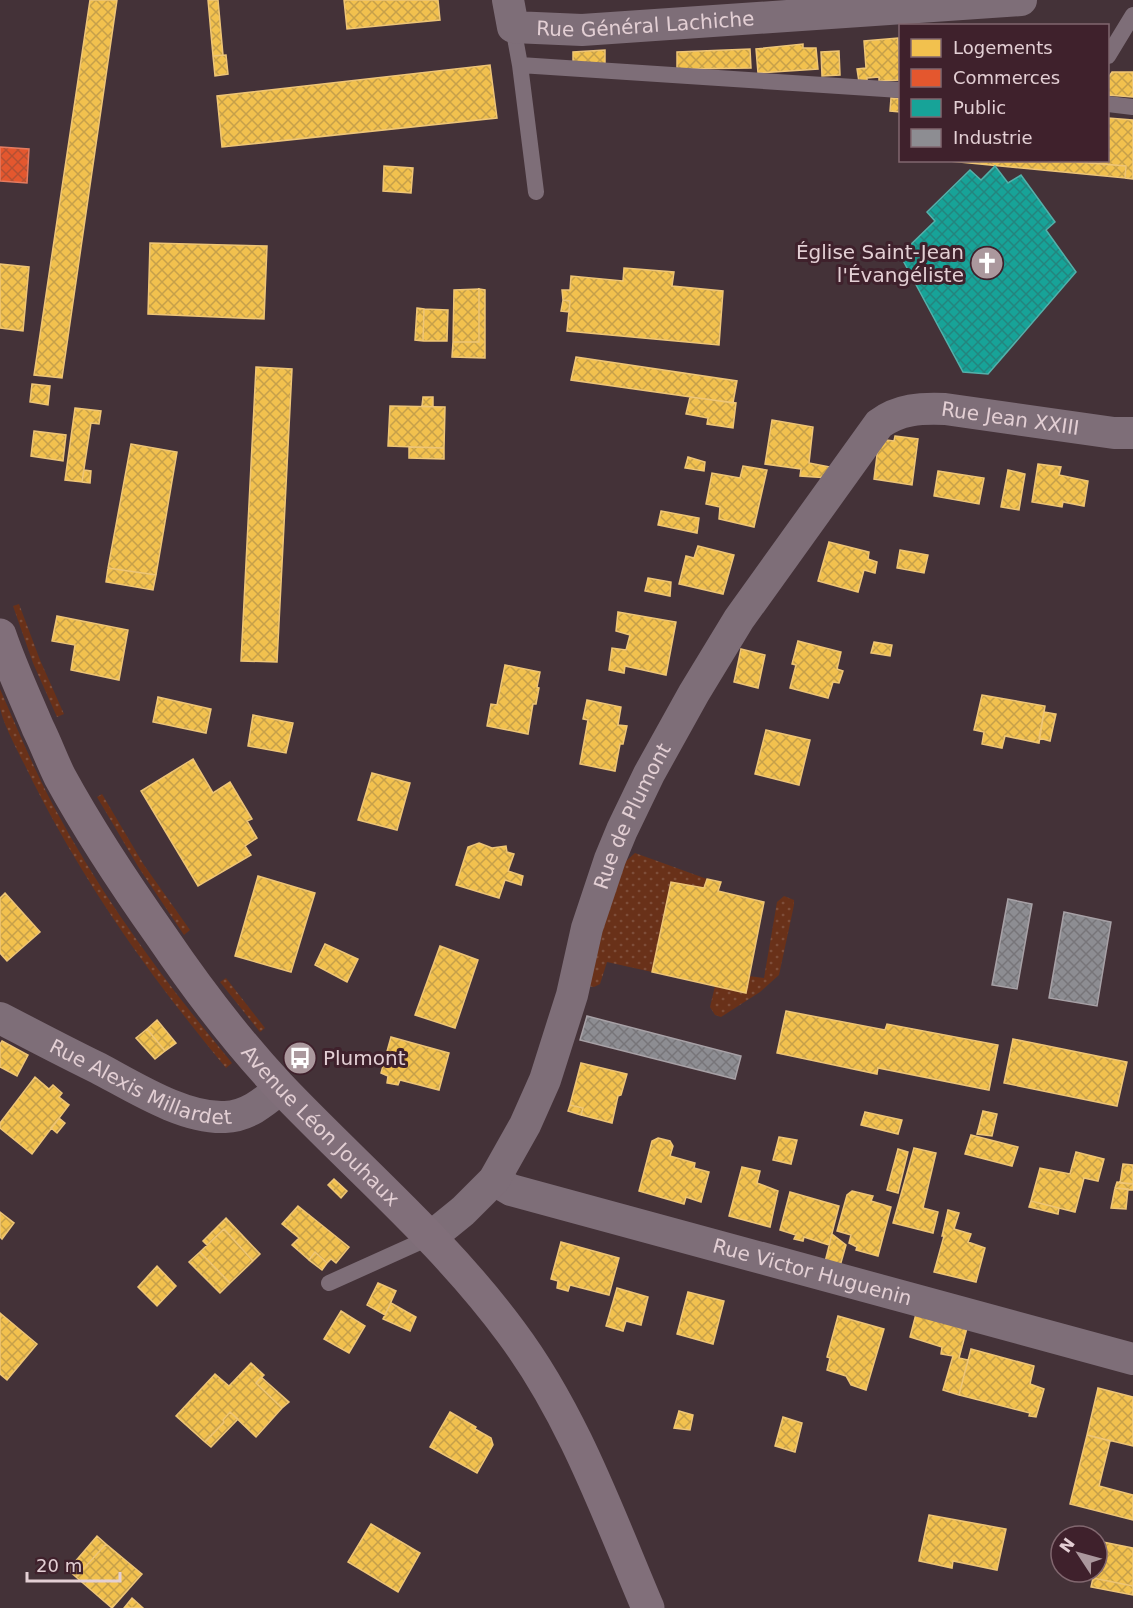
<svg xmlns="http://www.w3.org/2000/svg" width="1133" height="1608" font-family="'DejaVu Sans',sans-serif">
<defs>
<pattern id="grass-dots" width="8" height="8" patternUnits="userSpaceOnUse" patternTransform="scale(1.5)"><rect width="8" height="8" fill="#693119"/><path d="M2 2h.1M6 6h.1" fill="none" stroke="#7e4e3a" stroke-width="1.8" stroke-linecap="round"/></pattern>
<pattern id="homes-cross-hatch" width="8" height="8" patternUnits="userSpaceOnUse" patternTransform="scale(1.5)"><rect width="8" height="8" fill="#f2c14e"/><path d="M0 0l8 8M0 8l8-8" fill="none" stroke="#c6a04a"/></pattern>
<pattern id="shops-cross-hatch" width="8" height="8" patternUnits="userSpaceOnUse" patternTransform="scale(1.5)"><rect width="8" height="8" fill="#e4572e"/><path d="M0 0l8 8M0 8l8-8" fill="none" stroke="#b45033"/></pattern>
<pattern id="public-cross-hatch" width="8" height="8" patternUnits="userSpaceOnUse" patternTransform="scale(1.5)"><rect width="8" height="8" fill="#17a398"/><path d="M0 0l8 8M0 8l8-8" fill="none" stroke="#24857e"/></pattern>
<pattern id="industry-cross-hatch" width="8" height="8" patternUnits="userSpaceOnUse" patternTransform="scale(1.5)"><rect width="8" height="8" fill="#8d8d92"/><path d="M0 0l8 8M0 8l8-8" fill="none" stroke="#777579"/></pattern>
</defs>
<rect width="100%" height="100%" fill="#443238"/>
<path fill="url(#grass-dots)" d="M19,604l21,56 24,54 -7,3 -24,-54 -20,-57z
M0,689c17,39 33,78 53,116 49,93 112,177 179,258l-6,5c-76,-92 -139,-180 -193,-286 -8,-18 -31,-58 -33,-75 0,-6 0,-12 0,-18z
M102,794l42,71 46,65 -6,5 -45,-67 -42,-71z
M635,853l72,26 -3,9 -33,-6 -19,90 -45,-10 -7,22 -6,3 -7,-1 3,-30 36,-95z
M784,896l10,4v5l-15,70 -19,17 -39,25 -6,-2 -5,-8 5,-21 30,7 4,-17 15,2 13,-76z
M226,978l39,50 -5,4 -40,-50z"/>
<path fill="url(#homes-cross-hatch)" stroke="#eec576" stroke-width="1.5" d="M90,0h27l-55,378 -28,-3z
M208,0h10l5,55 -10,1z
M344,0h94l2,20 -93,9z
M898,38l2,42 -21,1v-4l-12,1v5l-8,-1 -2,-13 9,-1 -2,-27z
M803,44v4h13l2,21 -60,4 -2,-24z
M750,49l1,19 -74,1v-17z
M605,50v15l-32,-2v-11z
M839,51l1,24 -18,1 -1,-24z
M226,55l2,19 -13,2 -2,-20z
M490,65l7,53 -275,29 -5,-51z
M1112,72h21v25l-25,-2v-17z
M891,98l9,1v13l-10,-1z
M1108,118l25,2v59l-8,-1 1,-12 -36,-3 1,-3h17z
M939,160h115l72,6 -1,12z
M384,166l29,2 -2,25 -28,-2z
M150,243l117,3 -3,73 -116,-5z
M0,264l29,3 -6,64 -23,-3z
M624,268l50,4 -2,14 51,5 -4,54 -152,-14 3,-30 -7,-1 -1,-10h8l1,-14 52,5z
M479,289l6,1v68l-33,-1 1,-15h26z
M479,289v53h-26l1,-52z
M563,300l7,1 -1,11 -8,-1z
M417,308l7,1 -1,32 -8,-1z
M424,309l24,1 -1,31h-24z
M576,357l161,24 -4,22 -162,-23z
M256,367l36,2 -15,293 -36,-1z
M32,384l18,2 -2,19 -18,-3z
M423,397h10v10l-11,-1z
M690,397l46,6 -3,25 -26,-4 1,-6 -22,-4z
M390,406l55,1 -1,41 -56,-2z
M75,408l26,3 -2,13 -8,-1 -9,59 -17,-2z
M772,420l41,7 -4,36 26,5 -6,10 -29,-2 1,-7 -36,-5z
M34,431l32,4 -3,26 -32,-5z
M895,436l23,3 -6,46 -38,-6 5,-40 15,2z
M131,444l46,8 -21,123 -48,-7z
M409,447l35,1v11l-35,-1z
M688,457l17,5 -1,9 -19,-3z
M1038,464l23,3 -2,8 29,6 -4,25 -21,-4 -1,5 -30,-5z
M743,466l24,4 -13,57 -35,-8 1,-12 -14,-3 6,-31 28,5z
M84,470l7,1 -1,12 -8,-1z
M1008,470l17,4 -6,36 -18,-3z
M938,471l46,7 -5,26 -45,-8z
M661,511l38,7 -2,15 -39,-8z
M829,542l40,10 -1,7 9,3 -2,11 -11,-3 -6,22 -40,-11z
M698,546l36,9 -11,39 -44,-10 7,-28 8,2z
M900,550l28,5 -4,18 -27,-5z
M108,568l48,7 -3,15 -47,-8z
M648,578l23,4 -1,14 -25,-5z
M618,612l58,10 -10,53 -41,-9 -1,7 -15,-3 3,-22 14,2 4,-15 -14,-4z
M57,616l71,14 -9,50 -48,-10 4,-25 -23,-4z
M798,641l43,11 -4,17 6,2 -4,12 -6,-1 -5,16 -38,-10 6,-23 -4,-1z
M874,642l18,3 -2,11 -19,-3z
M741,649l24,6 -7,33 -24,-6z
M505,665l35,7 -3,15 2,1 -3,16h-3l-5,30 -41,-8 4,-22 6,1z
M982,695l63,11 -6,37 -34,-7 -3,12 -20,-4 2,-12 -10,-2z
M158,697l53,12 -5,24 -53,-11z
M587,700l34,7 -3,18 9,1 -4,18h-3l-5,27 -35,-7 8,-44 -5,-1z
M1044,712l12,2 -6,27 -11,-3z
M253,715l40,8 -7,30 -38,-7z
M766,730l44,10 -11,45 -44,-11z
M193,759l20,34 17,-11 22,37 -5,2 10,17 -12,8 6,9 -53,31 -57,-95z
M372,773l38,10 -13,47 -39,-10z
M479,843l13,5 14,-2 1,6 7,2 -6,17 15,5 -2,9 -16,-5 -6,18 -43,-13 12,-38z
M258,876l57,17 -24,79 -56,-16z
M707,879l14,3 -3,9 46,11 -18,91 -94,-21 19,-90 33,6z
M5,893l35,39 -33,29 -7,-8v-55z
M325,944l33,15 -11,23 -32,-17z
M440,946l38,14 -23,68 -40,-13z
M786,1011l99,19 2,-6 111,21 -9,45 -111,-22 -1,6 -100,-21z
M157,1020l19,23 -11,8 -18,-22z
M147,1029l18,22 -10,8 -19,-21z
M391,1037l58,16 -10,37 -39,-10 -2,5 -11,-2 1,-7 -7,-3z
M1013,1039l114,23 -10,44 -113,-23z
M2,1041l26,14 -11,21 -17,-9v-23z
M581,1063l46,11 -6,21 -3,1 -6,27 -31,-8 2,-7 -13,-3z
M35,1077l14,12 4,-4 9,8 -3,4 10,8 -37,49 -32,-26v-5z
M570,1105l13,3 -2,7 -13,-4z
M983,1111l14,3 -5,22 -15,-2z
M865,1112l37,8 -4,14 -37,-9z
M59,1118l6,5 -8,10 -6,-5z
M971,1135l47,12 -6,19 -47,-12z
M779,1137l18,3 -6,24 -18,-4z
M658,1138l12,3 3,5 -3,10 25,7 -1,5 15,4 -8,30 -15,-5 -2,7 -45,-13 13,-50z
M914,1148l22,5 -13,55 15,4 -5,21 -40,-10z
M898,1149l10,3 -10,41 -11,-3z
M1076,1152l28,7 -6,22 -14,-3 -9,34 -44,-11 9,-33 30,6z
M1123,1164l10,1v19l-13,-1z
M742,1167l18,4 -3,12 21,8 -8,36 -41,-11z
M334,1179l13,12 -6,7 -13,-13z
M1117,1182l16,2v6l-18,-2z
M1115,1188l13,1 -2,20 -15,-1z
M852,1191l21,5 -2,5 20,6 -13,49 -22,-6 1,-3 -8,-4 2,-8 -14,-4 10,-36z
M790,1192l49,14 -10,39 -25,-8 -1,4 -9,-2 2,-4 -16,-5z
M1031,1201l28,7 -1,6 -29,-7z
M298,1206l51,41 -13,16 -5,-4 -4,4 -12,-11 -6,8 -17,-15 7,-7 -17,-14z
M948,1210l11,3 -5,16 17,5 -3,8 17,6 -9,34 -42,-10 10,-36h-2z
M0,1212l14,11 -12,16 -2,-2z
M226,1218l34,36 -7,7 -29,-32 -17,16 -4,-4z
M224,1229l29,32 -23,22 -30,-31z
M832,1234l14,11 -6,21 -15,-4z
M561,1242l58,16 -10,37 -39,-10 -2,6 -11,-3 1,-7 -7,-2z
M200,1252l30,31 -10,10 -31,-31z
M315,1252l12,11 -5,7 -13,-10z
M157,1266l19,20 -19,20 -19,-19z
M378,1283l18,8 -11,24 -18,-10z
M617,1288l31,9 -7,28 -15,-4 -3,10 -17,-5z
M688,1292l36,9 -11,43 -36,-10z
M391,1303l25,14 -6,14 -27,-12z
M341,1311l24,15 -16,27 -25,-14z
M0,1313l37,31 -30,36 -7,-6z
M916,1314l51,14 -8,30 9,2 -9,35 -16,-5 10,-34 -12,-2 1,-7 -32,-10z
M838,1316l46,13 -18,61 -15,-5 -5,-9 -19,-6 3,-12 -3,-1z
M971,1349l63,17 -4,18 14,5 -8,28 -7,-1 1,-3 -71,-18z
M251,1363l13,12 -8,8 26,25 -26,29 -26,-25 -7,8 1,2 -19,20 -29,-26 39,-42 14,12z
M261,1377l28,25 -7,6 -26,-25z
M1098,1388l35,9v49l-46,-11z
M679,1411l14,4 -3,15 -16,-2z
M230,1412l8,7 -27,28 -6,-5 19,-20 -1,-2z
M450,1412l26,15 -1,2 16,9 2,7 -16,28 -47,-26z
M783,1417l19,6 -7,29 -20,-6z
M1087,1435l23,6 -11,45 34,9v25l-63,-16z
M929,1515l77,14 -9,41 -44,-9 -1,7 -33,-7z
M371,1524l49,29 -22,39 -50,-30z
M97,1536l9,8 -30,33 -8,-7z
M1098,1541l35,7v38l-40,-8 1,-6h3z
M106,1544l36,30 -30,34 -36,-31z
M1093,1578l40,8v9l-42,-8z
M132,1598l11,10h-19z"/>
<path fill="url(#shops-cross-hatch)" stroke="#e47b60" stroke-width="1.5" d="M0,147l29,2 -2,34 -27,-2z"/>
<path fill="url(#public-cross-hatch)" stroke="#54b0aa" stroke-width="1.5" d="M995,166l13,17 13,-8 34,47 -9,8 30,42 -88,102 -25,-2 -63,-117 35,-34 -8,-9 43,-42 11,10z"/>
<path fill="url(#industry-cross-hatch)" stroke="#a7a1a6" stroke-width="1.5" d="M1008,899l24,5 -15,85 -25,-4z
M1064,912l47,10 -14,84 -48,-8z
M587,1016l154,40 -6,23 -155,-39z"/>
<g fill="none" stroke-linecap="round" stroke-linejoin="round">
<path stroke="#7e6e78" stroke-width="16" d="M513,27l7,38 16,127
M1108,56l25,-41
M520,65l380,25
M1108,104l25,3
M329,1283l102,-46"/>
<g stroke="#7e6e78" stroke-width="32">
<path id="s1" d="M508,0l5,27 69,3 439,-30"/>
<path id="s2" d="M0,1018c33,17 65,34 98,50 36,19 86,51 127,49 23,-1 39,-15 56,-29"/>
<path id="s3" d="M494,1180l17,10 622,169"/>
<path id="s4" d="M431,1237l32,-26 31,-31 31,-55 20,-45 27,-85 15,-67 23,-69 12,-29 27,-56 45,-81 45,-74 140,-195c20,-15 42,-16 66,-15l169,24h19"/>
</g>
<path stroke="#816f7a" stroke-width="33" id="s5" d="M0,635c11,32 25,62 38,93 8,16 14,33 22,49 30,55 66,109 102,160 36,53 74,103 117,149 78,82 165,155 232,246 62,83 97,182 137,276"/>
</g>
<defs>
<g id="church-disc" transform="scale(1.725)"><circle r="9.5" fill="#ab989d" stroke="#3f212c"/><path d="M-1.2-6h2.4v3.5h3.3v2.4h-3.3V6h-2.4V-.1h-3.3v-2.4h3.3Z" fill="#fff"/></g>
<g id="bus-disc" transform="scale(1.725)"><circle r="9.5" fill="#ab989d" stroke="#3f212c"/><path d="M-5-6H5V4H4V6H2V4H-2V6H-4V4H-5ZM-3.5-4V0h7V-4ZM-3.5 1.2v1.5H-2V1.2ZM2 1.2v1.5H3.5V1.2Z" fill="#fff"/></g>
</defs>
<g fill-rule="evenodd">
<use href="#church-disc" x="987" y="263"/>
<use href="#bus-disc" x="300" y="1058"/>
</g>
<g text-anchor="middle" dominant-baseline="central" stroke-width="6" stroke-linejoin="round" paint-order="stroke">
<g font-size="20" fill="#e3cfd4" stroke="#3f212c">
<text stroke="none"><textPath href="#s1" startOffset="160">Rue Général Lachiche</textPath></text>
<text stroke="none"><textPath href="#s4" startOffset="1076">Rue Jean XXIII</textPath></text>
<text stroke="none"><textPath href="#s4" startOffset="476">Rue de Plumont</textPath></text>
<text stroke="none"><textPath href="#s2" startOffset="156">Rue Alexis Millardet</textPath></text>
<text stroke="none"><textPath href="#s5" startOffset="591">Avenue Léon Jouhaux</textPath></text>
<text stroke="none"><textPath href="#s3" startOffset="332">Rue Victor Huguenin</textPath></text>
</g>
<g font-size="20" fill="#e3cfd4" stroke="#3f212c" text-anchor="end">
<text x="964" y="252">Église Saint-Jean<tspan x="964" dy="23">l'Évangéliste</tspan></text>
<text x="323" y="1058" text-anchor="start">Plumont</text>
</g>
</g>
<rect x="899" y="24" width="210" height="138" fill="#3f212c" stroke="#81676f" stroke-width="1.5"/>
<rect x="911" y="39" width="30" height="18" fill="#f2c14e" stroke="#81676f" stroke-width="1.5"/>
<text x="953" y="54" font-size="18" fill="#e3cfd4">Logements</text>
<rect x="911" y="69" width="30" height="18" fill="#e4572e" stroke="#81676f" stroke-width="1.5"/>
<text x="953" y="84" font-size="18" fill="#e3cfd4">Commerces</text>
<rect x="911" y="99" width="30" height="18" fill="#17a398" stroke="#81676f" stroke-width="1.5"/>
<text x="953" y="114" font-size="18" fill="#e3cfd4">Public</text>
<rect x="911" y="129" width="30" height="18" fill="#8d8d92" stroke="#81676f" stroke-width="1.5"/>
<text x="953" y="144" font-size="18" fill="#e3cfd4">Industrie</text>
<g transform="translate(1079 1554) rotate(306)"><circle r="28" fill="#3f212c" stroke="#81676f" stroke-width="1.5"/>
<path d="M0-4.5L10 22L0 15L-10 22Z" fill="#ab989d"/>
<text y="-9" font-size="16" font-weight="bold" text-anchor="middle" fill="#e3cfd4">N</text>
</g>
<path d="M27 1572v9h93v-9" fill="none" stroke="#e3cfd4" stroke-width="3"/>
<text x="36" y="1572" font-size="18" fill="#e3cfd4" stroke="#3f212c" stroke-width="4.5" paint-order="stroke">20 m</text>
</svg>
